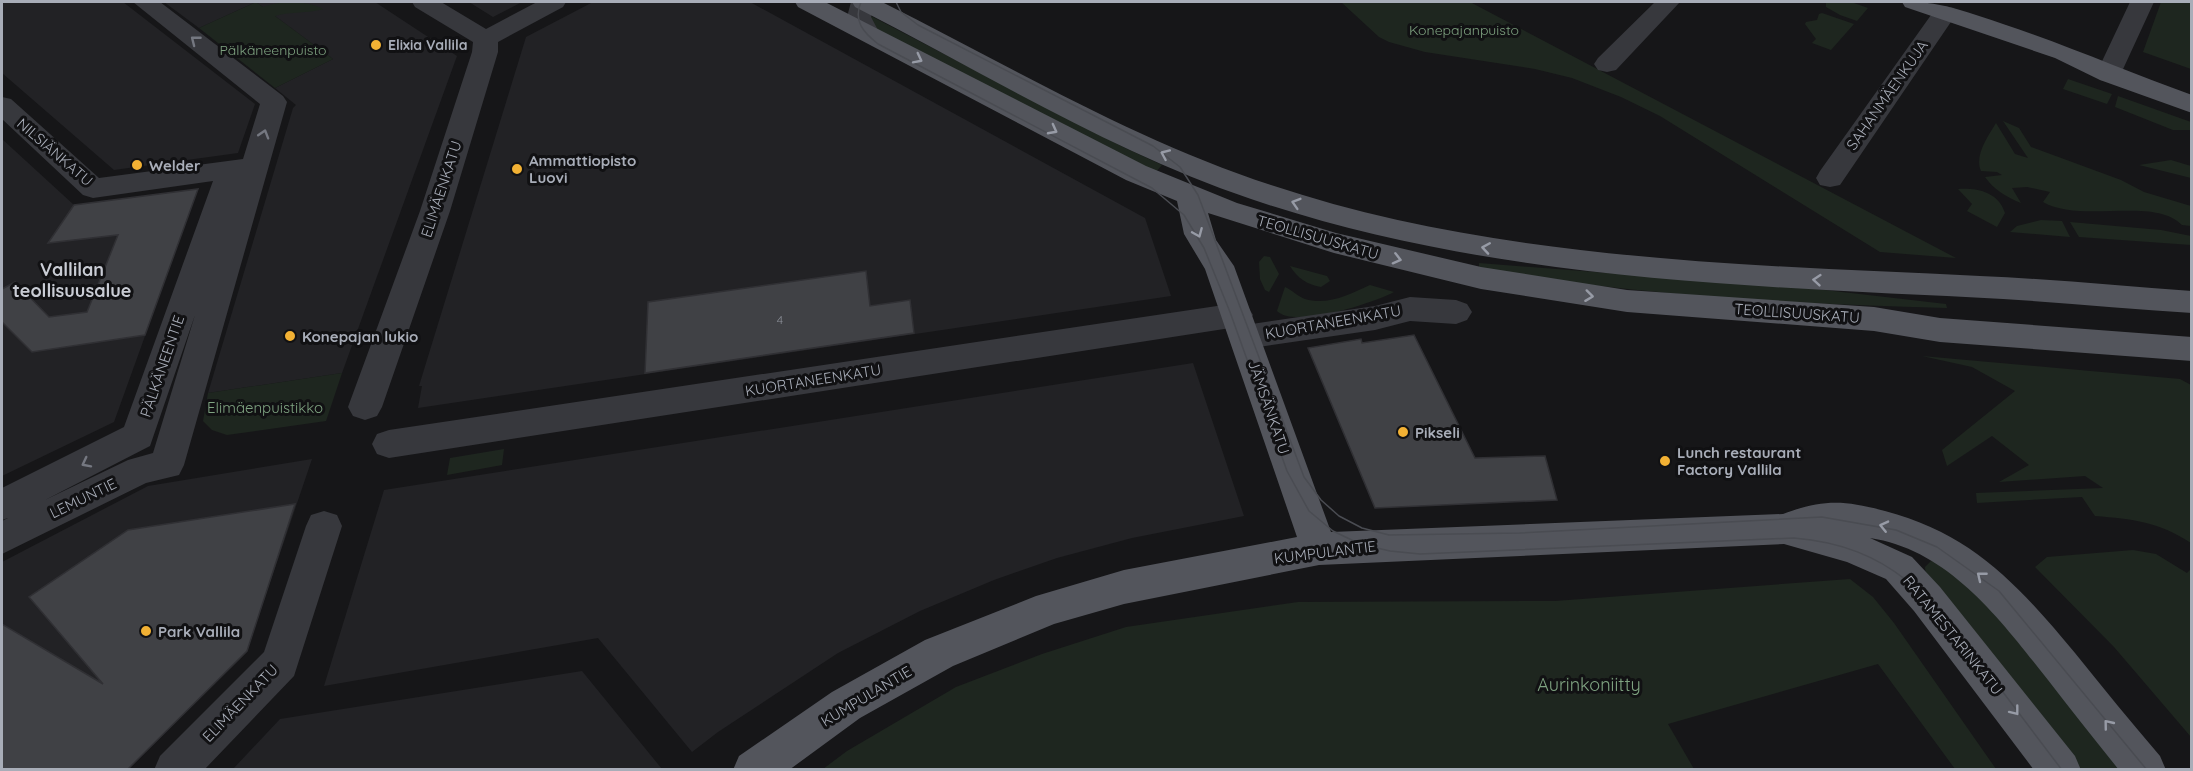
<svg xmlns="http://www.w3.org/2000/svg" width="2193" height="771" font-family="Quicksand,sans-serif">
<rect width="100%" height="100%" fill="#161618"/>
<path fill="#222225" d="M2,2h121l132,102 -17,49 -124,17 -112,-97z
M164,2h211l82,54 -115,317 -134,20 85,-285 3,-3 -21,-17 58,-29 -77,-57 -57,26z
M469,2h53l-29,15z
M593,2h157l395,216 26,78 -753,112 4,-22h-3l107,-349z
M2,139l72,66 124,-16 -84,233 -112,54z
M1193,363l51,153 -112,22 -75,20 -63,22 -74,31 -82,42 -120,79 -26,20 -94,-114 -274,48 60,-196z
M312,459l-65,192 -120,118 -125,1v-208l146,-76z
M582,671l80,98h-429l47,-50z"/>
<path fill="#1e261f" d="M256,2l7,5c19,-7 43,-7 60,2 -16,5 -32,2 -48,7l58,43 -58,29 -76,-60z
M1341,2h129l486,256 -76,-6 -220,-136 -39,-19 -49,-19 -37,-9 -110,-17 -36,-10 -10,-5z
M1826,2h25l17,6 -11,13 -17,-6 -14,-8z
M2161,2h30v67l-48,-17z
M1822,13l32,11 -23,26 -19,-7 4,-4 -11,-15 1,-2 11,-2 2,-6z
M869,15l252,131 41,19 -8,9 -284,-147z
M2068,79l44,15 -5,10 -44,-15z
M2118,96l73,26v8h-18l-58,-23z
M2003,121l16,7 12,19 90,33 23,12 47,14v20l-9,-1c-28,-29 -101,-1 -139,-23l7,-10 -23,-5 -15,1 9,15c-13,-5 -28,-14 -36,-26l17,-2 -5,-3 -16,-1c-7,-15 7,-35 15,-48l19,31 13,4z
M2171,160l20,6v12l-52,-13z
M1958,189c20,-1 40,3 47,24l-8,14 -30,-16 5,-7z
M2041,220l21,1 8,16 -60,-5 7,-6z
M2070,222l91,8 30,6v9l-112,-8z
M1264,256l6,1 9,17 -10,18 -4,-2 -5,-11 -1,-17z
M1479,263l337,26 130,15 1,4c-121,-3 -243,-9 -364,-24 -35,-4 -69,-11 -104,-16z
M1290,266l37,10 3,5 -9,6c-13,-2 -24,-9 -31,-21z
M1370,285l24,7c-21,11 -99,37 -117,19l8,-24c7,3 12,9 20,12 23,7 45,-5 65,-14z
M1922,356l258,23 11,6v158c-32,-21 -58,-24 -96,-27l-13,-19 -105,6 -1,-10 127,-5 -18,-12 -86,6 30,-17 -37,-29 -45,30 -5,-16 73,-59 -43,-24z
M342,373l-16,48 -99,14 -15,-5 -9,-9 5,-28z
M504,449l-2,16 -55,10 3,-17z
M2133,550l23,4 31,19 4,-4v168l-77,-90 -79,-80 12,-10z
M1931,561l20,4 180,204h-58l-147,-192 -1,-10z
M1850,579l23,18 21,26 102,146h-41l-77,-105 -210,60 26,45h-871l24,-18 109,-64 86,-33 84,-27 172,-25 257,-1z"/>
<path fill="#404145" stroke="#303034" stroke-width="1.5" d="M198,189l-53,146 -113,17 -30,-30v-33l13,-7 34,35 38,-5 31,-77 -70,8 26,-38z
M866,271l4,35 40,-6 4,33 -269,40 3,-71z
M1414,335l61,123 70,-2 12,44 -182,8 -67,-160 53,-9 1,4z
M295,504l-48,147 -120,119h-125v-146l101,60 -74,-87 99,-67z"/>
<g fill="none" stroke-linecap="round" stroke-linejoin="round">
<path fill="#37383d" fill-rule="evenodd" d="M133,2h27l123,94 4,6 -103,363 -5,10 -33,8 -144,71v-33l6,-3 -6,2v-32l122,-61 89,-246 -120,17 -10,-3 -81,-76v-22l9,2 88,79 144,-19 17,-55zM195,315l-42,138 -25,7 -83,40 105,-54z
M412,2h29l45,27 51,-27h29l-3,5 -65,35v10l-48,159 -68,196 -5,9 -12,4 -12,-4 -5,-9 72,-196 52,-159 1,-10 -58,-35z
M851,2h24l-4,15 8,15 -4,5 -9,3 -9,-3 -10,-20z
M1655,2h25l-64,68 -9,2 -9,-2 -4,-6 4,-6z
M2130,2h24l-36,78 -9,2 -9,-2 -4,-6z
M1945,6l9,2 3,5 -117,172 -10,2 -10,-2 -4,-7 4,-7 116,-163z
M1410,297l46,3 11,4 5,8 -5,8 -11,4 -46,-3 -35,9 -130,19 -11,-4 -5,-8 5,-8 11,-4 130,-19z
M1237,303l11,4 5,8 -5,8 -11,4 -848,131 -12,-4 -5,-10 5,-10 12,-4z
M324,511l13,4 5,11 -48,150 -90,94h-50l6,-14 104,-104 42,-126 5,-11z"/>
<path fill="#53555c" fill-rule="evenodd" d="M795,2h30l321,164 91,37 99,30 145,34 146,23 247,17 66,11 252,19v24l-252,-19 -66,-11 -247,-19 -146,-23 -147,-36 -126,-40 8,27 18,26 97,266 452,-18c40,-15 61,-14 102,-3 88,23 134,75 190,142 28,35 56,69 85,103l6,14h-47c-24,-30 -48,-60 -71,-90 -46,-58 -98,-130 -178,-142l42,19 28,30 135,169 6,14h-47l-120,-159 -28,-32 -39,-17 -63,-18 -465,21 -195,39 -70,20 -101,42 -93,52 -71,52h-56l6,-14 93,-64 93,-52 111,-44 88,-26 173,-33 -92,-268 -21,-35 -7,-33 -51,-21 -328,-173z
M852,2h30c128,64 252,138 389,183 224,75 475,80 709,91 71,3 141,10 212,15v22c-63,-4 -126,-10 -189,-14 -252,-13 -510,-18 -752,-100 -139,-47 -265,-125 -396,-192z
M1902,2c35,-2 68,11 101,22 64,21 125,48 189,71v18l-92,-33 -45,-22 -150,-51z"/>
<path stroke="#4a4c52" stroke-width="1.5" d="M861,2c-8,19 2,30 17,42l274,144 32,27 20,33 26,64 57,159 22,40 24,20 27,13 30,7 30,3 374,-16c97,8 138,60 193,133 25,33 50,66 75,99
M896,2l5,10 17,13 235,121 27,21 18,28 106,282 17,23 18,16 23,12 27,7 131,-2 302,-16 74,13 41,17 62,44 148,179"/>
</g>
<defs><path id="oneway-chevron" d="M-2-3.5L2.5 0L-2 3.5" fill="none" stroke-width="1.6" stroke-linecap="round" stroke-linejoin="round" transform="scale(1.5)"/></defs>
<g stroke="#757881">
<use href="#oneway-chevron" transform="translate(195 40) rotate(-142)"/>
<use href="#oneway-chevron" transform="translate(264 134) rotate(-73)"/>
<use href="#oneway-chevron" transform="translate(86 463) rotate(153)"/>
</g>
<g stroke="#979ba6">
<use href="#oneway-chevron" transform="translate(918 59) rotate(27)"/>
<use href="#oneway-chevron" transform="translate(1053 130) rotate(28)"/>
<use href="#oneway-chevron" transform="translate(1165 154) rotate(-156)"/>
<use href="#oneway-chevron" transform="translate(1296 203) rotate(-163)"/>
<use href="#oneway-chevron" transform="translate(1198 233) rotate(67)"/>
<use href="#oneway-chevron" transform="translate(1486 248) rotate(-171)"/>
<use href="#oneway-chevron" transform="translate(1397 259) rotate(14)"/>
<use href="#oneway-chevron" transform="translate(1817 280) rotate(-175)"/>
<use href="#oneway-chevron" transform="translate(1589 296) rotate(7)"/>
<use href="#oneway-chevron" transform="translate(1884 526) rotate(-167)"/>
<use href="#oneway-chevron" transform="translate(1981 576) rotate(-141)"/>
<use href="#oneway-chevron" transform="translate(2015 711) rotate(52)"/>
<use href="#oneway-chevron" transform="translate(2108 724) rotate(-129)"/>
</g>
<g fill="#f2b134" stroke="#111113" stroke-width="2">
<circle cx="376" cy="45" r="6"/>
<circle cx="137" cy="165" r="6"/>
<circle cx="517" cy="169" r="6"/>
<circle cx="290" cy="336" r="6"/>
<circle cx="1403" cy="432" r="6"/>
<circle cx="1665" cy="461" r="6"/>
<circle cx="146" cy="631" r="6"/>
</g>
<g text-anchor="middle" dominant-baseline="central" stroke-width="6" stroke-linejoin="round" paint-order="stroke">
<g font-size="12" fill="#8e929b">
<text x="780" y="319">4</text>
</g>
<g font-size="14" fill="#7fa381" stroke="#111113">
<text x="1464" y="30">Konepajanpuisto</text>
<text x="273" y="50">Pälkäneenpuisto</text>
</g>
<g font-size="14" font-weight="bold" fill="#a8adb8" stroke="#111113" text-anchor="start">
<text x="388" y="45">Elixia Vallila</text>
</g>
<g font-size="15" fill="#a8adb8" stroke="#111113">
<text transform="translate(1887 95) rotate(-55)">SAHANMÄENKUJA</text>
<text transform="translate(55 152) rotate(41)">NILSIÄNKATU</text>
<text transform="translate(441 189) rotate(-72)">ELIMÄENKATU</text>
<text transform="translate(1318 237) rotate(16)">TEOLLISUUSKATU</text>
<text transform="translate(1797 313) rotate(4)">TEOLLISUUSKATU</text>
<text transform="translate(1333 322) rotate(-10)">KUORTANEENKATU</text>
<text transform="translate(162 366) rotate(-71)">PÄLKÄNEENTIE</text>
<text transform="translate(813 380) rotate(-9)">KUORTANEENKATU</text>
<text transform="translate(1269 407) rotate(71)">JÄMSÄNKATU</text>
<text transform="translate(83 498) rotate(-26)">LEMUNTIE</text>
<text transform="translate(1325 552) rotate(-7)">KUMPULANTIE</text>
<text transform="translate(1953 635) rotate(51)">RATAMESTARINKATU</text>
<text transform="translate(866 696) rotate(-31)">KUMPULANTIE</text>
<text transform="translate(240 703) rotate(-46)">ELIMÄENKATU</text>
</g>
<g font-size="15" font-weight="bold" fill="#a8adb8" stroke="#111113" text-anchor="start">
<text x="529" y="160">Ammattiopisto<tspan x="529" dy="17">Luovi</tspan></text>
<text x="149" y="165">Welder</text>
<text x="302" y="336">Konepajan lukio</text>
<text x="1415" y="432">Pikseli</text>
<text x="1677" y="452">Lunch restaurant<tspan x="1677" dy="17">Factory Vallila</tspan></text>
<text x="158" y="631">Park Vallila</text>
</g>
<g font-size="15" fill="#7fa381" stroke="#111113">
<text x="265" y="407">Elimäenpuistikko</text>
</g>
<g font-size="18" font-weight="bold" fill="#c9ccd4" stroke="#111113">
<text x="72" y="269">Vallilan<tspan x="72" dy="21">teollisuusalue</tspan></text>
</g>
<g font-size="18" fill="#7fa381" stroke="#111113">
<text x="1589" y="684">Aurinkoniitty</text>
</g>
</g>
<rect width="2193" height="771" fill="none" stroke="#a8adb8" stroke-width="6"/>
</svg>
